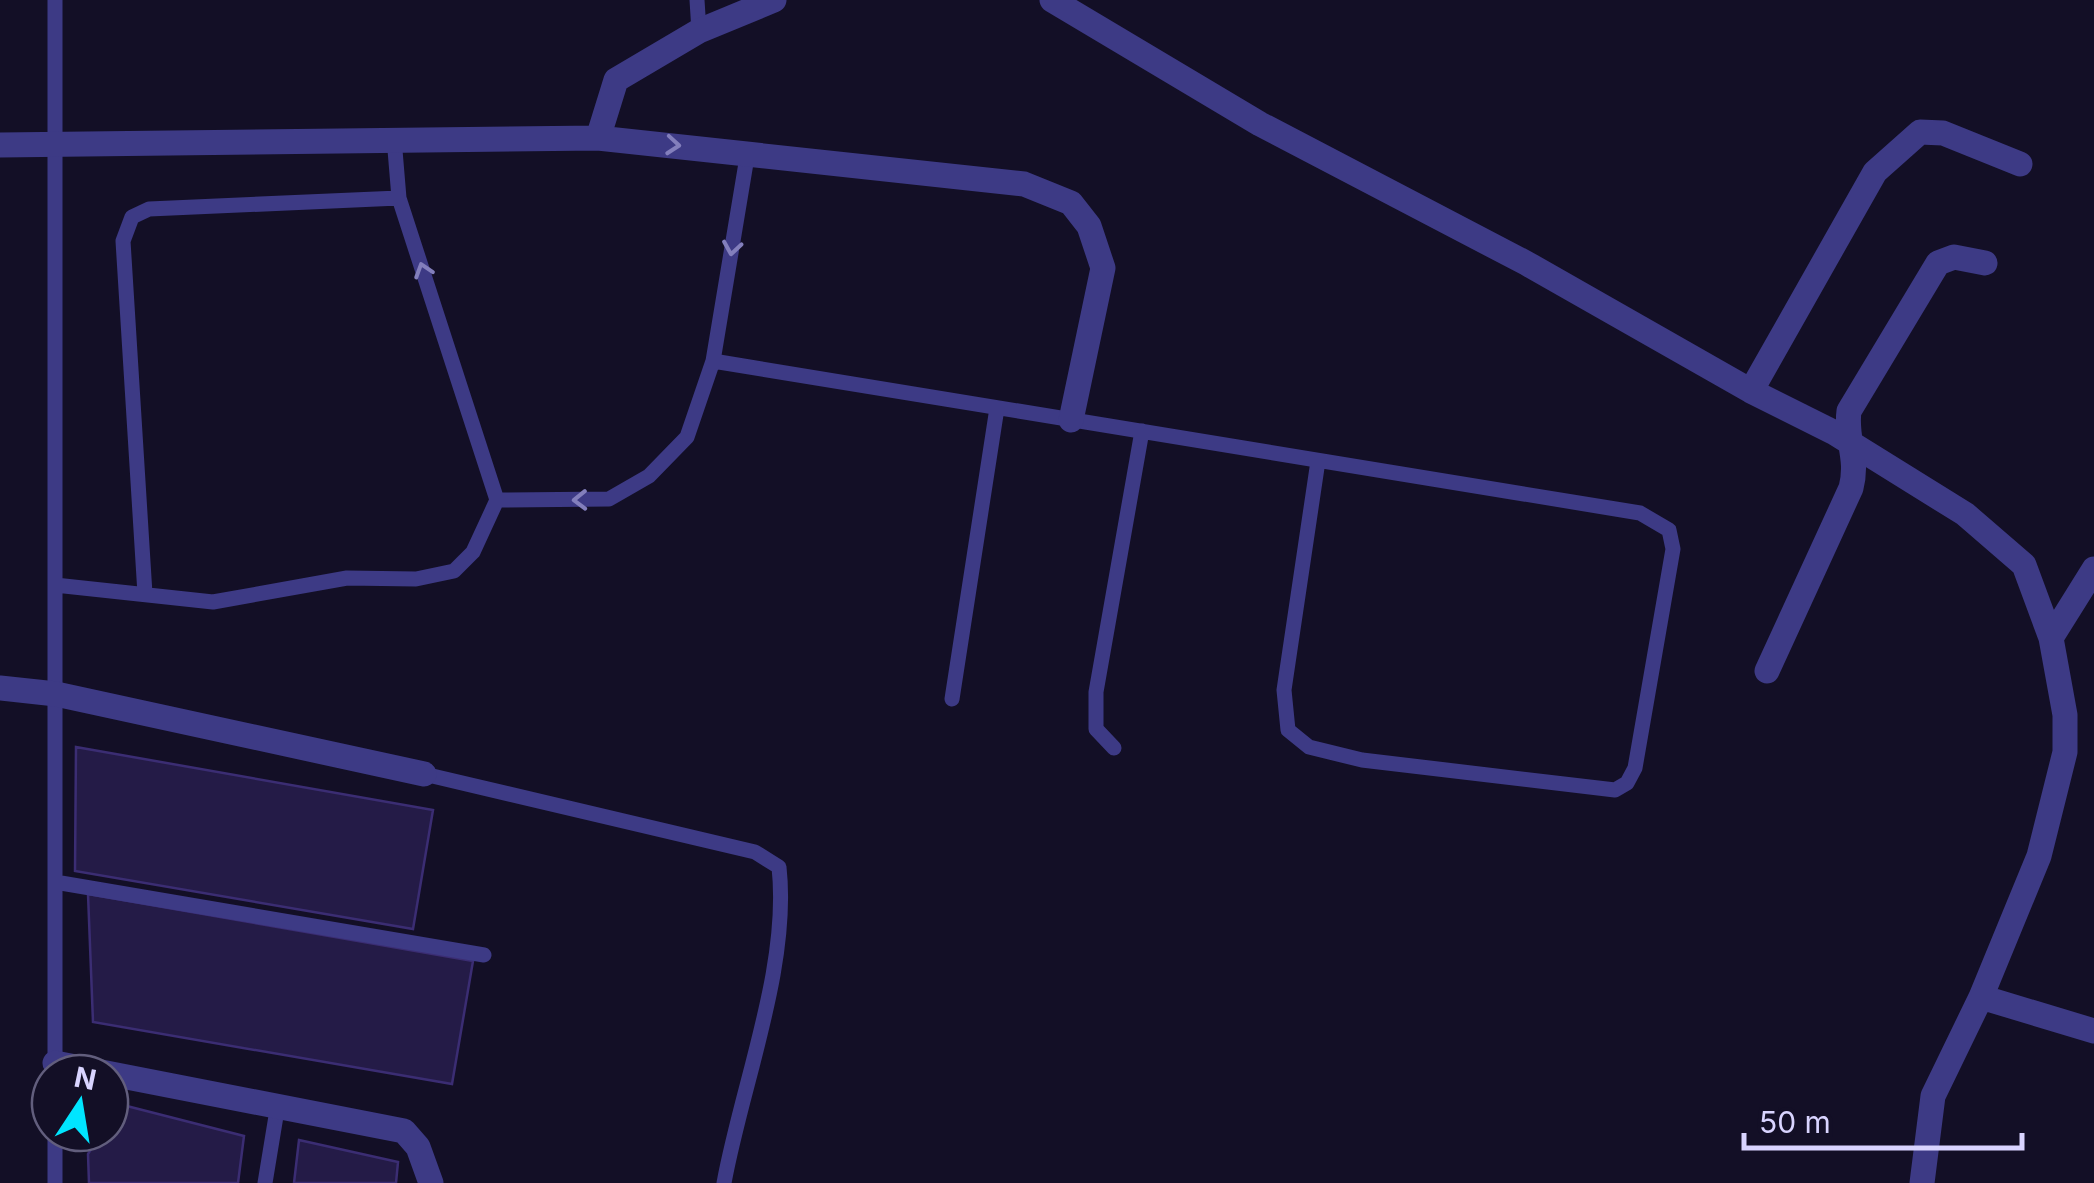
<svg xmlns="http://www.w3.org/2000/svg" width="2094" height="1183" font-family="Inter,sans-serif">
<rect width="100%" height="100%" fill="#130f26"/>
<path fill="#241b47" stroke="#3b2d73" stroke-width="2.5" d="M76,747l357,63 -20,119 -338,-58z
M88,894l385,67 -21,123 -359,-62z
M119,1104l125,32 -6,47h-149l-1,-29 13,-21h9v-14z
M299,1140l99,22 -2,21h-102z"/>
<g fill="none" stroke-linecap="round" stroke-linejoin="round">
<path stroke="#3d3a85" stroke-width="15" d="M55,0v1069
M697,0l2,31
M394,138l5,60 98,302 112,-1 40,-23 38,-39 26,-76 35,-210
M713,361l927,152 29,17 4,19 -38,219 -8,15 -12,7 -253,-30 -53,-13 -21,-17 -4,-40 34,-229
M55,585l158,17 134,-24 69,1 38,-8 19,-19 24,-52
M145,594l-22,-353 9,-24 17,-8 250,-11
M952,699l45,-291
M1114,748l-18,-19v-37l46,-261
M424,774l331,78 24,15c11,100 -37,217 -55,316
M55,882l429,73
M55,1133v50
M265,1183l13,-79"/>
<path stroke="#3d3a85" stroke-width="25" d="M1052,0l208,124 266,139 225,128 82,41 132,82 59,51 27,73 14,77v37l-26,104 -58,141
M598,138l18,-58 83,-49 75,-31
M0,145l598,-7 426,46 47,19 18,23 14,42 -32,152
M1751,391l124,-219 45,-40 23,1 77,31
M2051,638l43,-69
M1767,671l84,-183c8,-31 -6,-48 -2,-77l89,-148 16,-6 31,6
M0,688l56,6 368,80
M55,1063l349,68 14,16 13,36
M1922,1183l11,-87 48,-99 113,34"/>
</g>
<defs><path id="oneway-chevron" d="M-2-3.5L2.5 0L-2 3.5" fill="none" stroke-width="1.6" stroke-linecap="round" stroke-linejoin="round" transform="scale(2.5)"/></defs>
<g stroke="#837fbc">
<use href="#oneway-chevron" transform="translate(673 145) rotate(5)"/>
<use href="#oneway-chevron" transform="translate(732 248) rotate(99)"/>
<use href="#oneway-chevron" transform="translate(423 270) rotate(-108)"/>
<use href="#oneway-chevron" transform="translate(580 500) rotate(179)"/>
</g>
<g transform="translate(80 1103) rotate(12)"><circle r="48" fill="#130f26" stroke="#625e7d" stroke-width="2.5"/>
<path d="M0-8L18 38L0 25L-18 38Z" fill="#00e5ff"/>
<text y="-15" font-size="28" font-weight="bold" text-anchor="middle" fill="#d9d4ff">N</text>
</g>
<path d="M1744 1133v15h278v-15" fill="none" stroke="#d9d4ff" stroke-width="5"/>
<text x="1759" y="1133" font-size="30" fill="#d9d4ff" stroke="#130f26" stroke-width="8" paint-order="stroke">50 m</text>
</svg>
